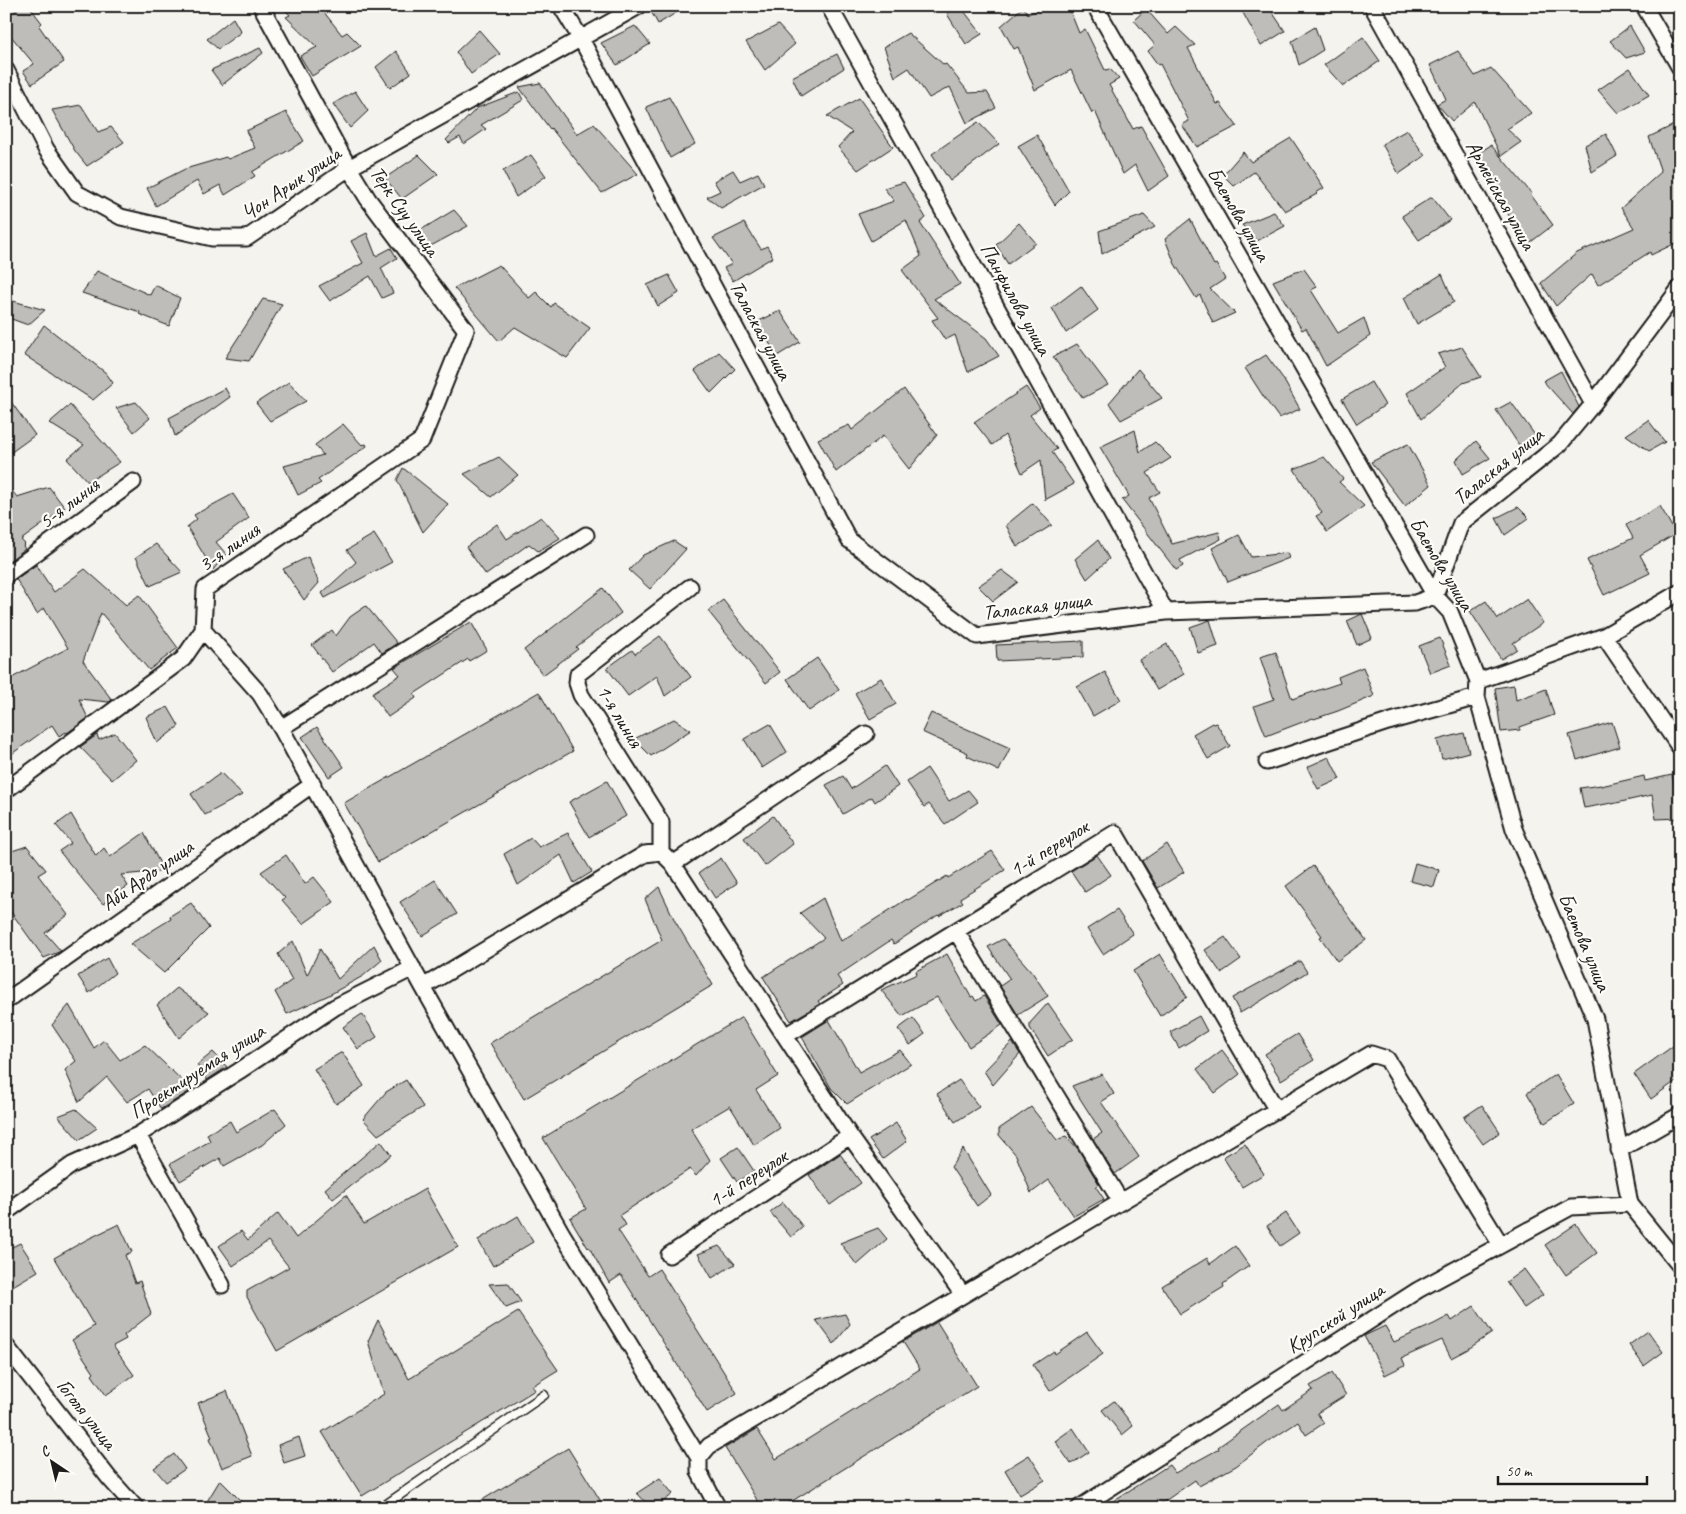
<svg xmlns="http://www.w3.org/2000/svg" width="1686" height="1514" font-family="Caveat,sans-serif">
<rect width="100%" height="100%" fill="#f4f3ee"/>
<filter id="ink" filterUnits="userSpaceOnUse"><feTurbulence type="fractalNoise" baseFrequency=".02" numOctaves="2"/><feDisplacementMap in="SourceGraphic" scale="10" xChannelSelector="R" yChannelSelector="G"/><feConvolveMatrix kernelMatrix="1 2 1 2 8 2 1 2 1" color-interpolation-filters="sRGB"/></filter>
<g filter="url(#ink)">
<path fill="#bebdba" stroke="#1c1c1c" d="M21,6h8l13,17 -3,3 25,36 -32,22 -9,-13 11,-7 -28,-34v-11z
M281,6h38l23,29 5,-3 14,14 -49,30 -12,-20 17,-9 -31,-30 4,-2z
M648,6h39l-29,18z
M958,6h2l22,28 -16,10 -19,-30z
M1047,6h21l11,27 6,-4 20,41 5,-1 9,10 -10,6 24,44 8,-3 28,50 -21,15 -13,-26 -12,9 -28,-63 -3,2 -21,-43 -36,20 -17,-43 -4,2 -13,-23 22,-19 5,7z
M1251,6h17l17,25 -24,15 -19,-35z
M1146,9l22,25 8,-7 19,18 -7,3 29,56 3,-1 17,23 -40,21 -15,-22 7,-4 -29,-57 -2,1 -10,-14 7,-6 -21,-25z
M233,18l8,14 -23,17 -11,-10z
M778,25l17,19 -30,26 -19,-28z
M635,26l15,18 -33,21 -16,-22z
M1630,26l15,26 -19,6 -16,-17z
M1315,27l8,23 -24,15 -7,-24z
M479,30l21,24 -29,20 -15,-22z
M908,33l36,32 2,-1 23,29 18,-1 9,16 -29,15 -17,-36 -21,11 -20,-30 -14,9 -11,-30z
M1363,37l17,24 -37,25 -19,-21z
M260,48l3,5 -41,32 -11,-15z
M396,51l15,22 -21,15 -14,-21z
M1458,51l17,25 16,-8 40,45 -24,16 14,13 -20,14 -26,-54 -23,19 -15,-17 9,-5 -16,-34z
M837,54l7,14 -43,28 -9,-19z
M1630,68l19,27 -31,18 -20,-23z
M540,83l37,51 17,-10 44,50 -36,19 -51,-65 -1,1 -31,-42z
M355,91l13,20 -18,17 -17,-24z
M519,92l4,8 -42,25 5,4 -22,15 -4,-7 -11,6 -3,-3 31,-32z
M669,97l26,47 -25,14 -24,-51z
M859,98l34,49 -35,23 -20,-23 14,-15 -25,-16z
M81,105l17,27 13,-5 13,15 -37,24 -12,-15 -23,-41z
M286,112l18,29 -52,31 3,4 -30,19 -5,-10 -16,9 -7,-13 -41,25 -9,-18 38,-19 41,-12 2,2 27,-11 -9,-17z
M978,122l21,22 -49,37 -18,-27z
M1680,122v119l-29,14 -1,-3 -52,33 -6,-11 -36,32 -15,-23 36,-30 57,-25 -13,-20 40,-36 -12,-35z
M1407,130l18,26 -26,18 -17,-30z
M1606,134l11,22 -25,16 -7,-27z
M1037,135l32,56 -14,14 -37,-59z
M1291,138l33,50 -8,5 1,1 -32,17 -31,-39 -20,14 -11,-11 20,-23 8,10z
M1491,145l41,49 -1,1 22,30 -26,20 -22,-36 -28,-55z
M419,155l19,19 -36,25 -17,-21z
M531,155l15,21 -30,21 -13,-26z
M733,170l7,11 18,-8 6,11 -43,24 -14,-11 13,-6 -6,-10z
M904,182l22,36 -6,5 40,61 -26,15 52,39 13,18 -31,16 -13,-37 -10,5 -13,-20 6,-2 -36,-48 19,-14 -15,-36 -35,21 -13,-27 36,-13 -10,-13z
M1432,197l18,23 -31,20 -17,-24z
M454,210l14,16 -41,22 -8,-17z
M1274,212l11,14 -28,15 -15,-16z
M1144,215l11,12 -53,27 -3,-23z
M1190,219l24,46 2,-1 9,15 -15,10 25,24 -22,10 -13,-28 -4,3 -21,-34 -10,-25z
M744,223l17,26 6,-3 6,11 -40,24 -9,-13 8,-4 -19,-26z
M1019,223l17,20 -28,21 -12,-19z
M367,233l9,23 15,-8 6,10 -16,10 12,25 -11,5 -12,-22 -40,25 -11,-15 44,-23 -12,-22z
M499,265l30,33 7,-6 15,15 3,-4 36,25 -23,30 -52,-31 -16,14 -45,-53z
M1304,269l13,18 -6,3 27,43 26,-15 6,18 -44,30 -20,-38 -4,2 -29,-49z
M97,271l53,24 5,-10 25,13 -11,28 -30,-12 1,-2 -58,-19z
M1442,274l12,28 -37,22 -13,-26z
M669,275l10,18 -21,13 -11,-21z
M1081,286l17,24 -32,23 -14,-25z
M6,299l39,11 -17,15 -22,-8z
M263,299l19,5 -33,57 -24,-3z
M780,311l20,31 -23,14 -20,-34z
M44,325l62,48 7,10 -20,17 -69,-45z
M1077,344l31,41 -25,13 -30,-41z
M1462,347l19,30 -18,6 -42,36 -14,-26 38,-26 -7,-13z
M719,352l16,17 -24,24 -16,-22z
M1266,355l16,22 18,32 -21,9 -14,-19 -20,-31z
M1138,369l24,29 -41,22 -12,-17z
M1561,371l18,36 -6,7 -30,-33z
M289,382l17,19 -36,20 -14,-18z
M1371,382l14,23 -28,19 -15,-25z
M1026,387l14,21 -10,7 27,34 -5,3 22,32 -29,16 -4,-40 -19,13 -17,-38 -13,10 -18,-23z
M225,388l5,9 -55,39 -6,-18z
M904,389l33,46 -28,34 -26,-33 -47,36 -18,-33 31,-14 3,5z
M6,395l29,40 -29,21z
M136,402l14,16 -16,14 -18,-24z
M1511,402l26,36 -12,7h-6l-23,-35z
M70,405l50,57 -32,20 -21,-23 17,-14 -35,-22z
M1648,420l17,22 -16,9 -23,-16z
M343,424l19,21 4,-1 1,2 -49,34 3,3 -23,12 -14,-29 39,-11 -8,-10z
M1135,430l5,22 15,-10 16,16 -24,15 13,19 -11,6 23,46 47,-12 2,7 -41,21 3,6 -7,4 -54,-70 7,-4 -29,-49z
M1476,441l14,17 -27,16 -7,-14z
M1408,444l23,41 -26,21 -34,-44z
M499,457l19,18 -27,22 -27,-23z
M1324,457l19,22 -4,3 25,24 -37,26 -11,-16 6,-3 -28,-44z
M403,468l45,36 -25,28 -26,-52z
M6,484l11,13 32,-10 16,21 -44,32 4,4 -2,2 2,3 -19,14z
M233,494l16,24 -33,24 10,12 -13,16 -26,-43 10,-8 -3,-4z
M1033,503l19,22 -35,22 -11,-22z
M1660,506l16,28 -36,21 10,18 -46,22 -17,-35 46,-22 -7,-13z
M1518,507l11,11 -24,17 -9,-17z
M541,517l19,21 -22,13 -9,-7 -43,31 -20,-28 31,-23 10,15z
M374,534l18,28 -67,36 -3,-5 34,-31 -9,-12z
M1239,535l12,22 36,-4 2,5 -61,24 -16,-34z
M1098,540l11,19 -22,20 -12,-20z
M674,541l12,8 -36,40 -21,-19 14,-15z
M156,544l26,28 -32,14 -14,-29z
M308,557l11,26 -15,17 -21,-31z
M36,565l18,27 31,-23 41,36 13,-10 39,53 -29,22 -48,-57 -18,48 29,39 -3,2 -30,-3 9,19 -21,15 -1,-1 -7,4 -7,-11 -46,33v-77l62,-33 -24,-40 -7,6 -21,-35z
M1002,570l16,12 -25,19 -15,-15z
M603,588l18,25 -45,34 2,2 -35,26 -19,-25z
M1527,599l16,24 -30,20 4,6 -16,10 -31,-48 16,-10 12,18z
M723,600l57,72 -14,11 -58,-72z
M366,606l31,37 -15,10 -8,-11 -42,30 -20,-27 20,-15 4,6 14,-19z
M1362,614l10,24 -15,7 -10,-24z
M1210,620l8,26 -20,7 -8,-26z
M471,622l16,28 -18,11 -1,-2 -54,35 2,4 -28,19 -16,-24 28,-18 -6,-7z
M660,636l31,41 -26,19 -8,-20 -29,20 -21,-28 25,-18 3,4z
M1440,638l11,27 -21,8 -11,-27z
M1083,641v16l-86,4 -1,-16z
M1167,644l17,30 -27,16 -18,-30z
M1276,652l16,47 48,-16 -2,-6 25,-10 11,29 -36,15 -24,8 -1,-1 -47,18 -12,-30 20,-7 -14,-42z
M817,658l22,32 -30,21 -22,-32z
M1105,672l16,28 -28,16 -16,-29z
M881,678l15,26 -26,15 -15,-26z
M1514,685l2,15 30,-11 8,26 -34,12v3l-19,2 -6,-44z
M539,692l34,59 -195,111 -34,-59z
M168,707l11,19 -22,17 -11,-26z
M931,713l79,35 -11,23 -32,-15 1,-3 -46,-21z
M674,719l17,11 -40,26 -17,-17z
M1612,722l8,25 -43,13 -8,-25z
M1212,723l1,1 3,-1 14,23 -22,13 -15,-25z
M770,724l17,28 -25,16 -18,-29z
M317,727l27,40 -15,10 -27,-40z
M115,733l21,27 -24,20 -32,-33 17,-12 2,5z
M1464,733l5,19 -27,7 -5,-19z
M1329,757l11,22 -22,10 -11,-22z
M885,766l13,20 -23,16 -3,-5 -29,17 -17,-29 17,-9 8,13z
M927,768l22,33 19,-11 10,12 -33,22 -16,-20 -5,3 -17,-25z
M221,773l21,22 -37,20 -14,-21z
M1672,775l8,34v9l-24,1 -4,-24 -40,9v-1l-28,5 -4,-20 21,-3v1l43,-10 1,5z
M607,781l19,35 -37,21 -20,-35z
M71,814l25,42 8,-8 6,9 34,-24 20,38 -43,4 7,11 -25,18 -44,-53 12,-8 -15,-18z
M773,816l20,28 -28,22 -21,-28z
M568,833l24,39 -18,11 -13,-28 -43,30 -14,-31 27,-16 8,9z
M1167,844l17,28 -26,16 -16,-27z
M27,846l19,24 -8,5 30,40 -23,18 16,18 -17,7 -38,-53v-52z
M992,851l13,19 -45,28 3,4 -24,14 -1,-1 -44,29 -3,-4 -54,36 6,9 -25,16 2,3 -29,17 -28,-44 61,-39 -24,-25 23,-15 18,43 66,-42 1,1 39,-24 1,2z
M286,855l19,29 9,-7 20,25 -31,22 -21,-24 3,-2 -24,-26z
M1097,855l14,20 -26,17 -14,-21z
M721,858l16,25 -22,15 -16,-25z
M1415,863l24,7 -5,17 -24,-6z
M1313,866l53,74 -29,21 -17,-24 2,-1 -36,-50z
M435,880l22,34 -35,22 -22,-34z
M659,887l16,34 38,64 -189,114 -34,-56 172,-103 -17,-41z
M191,903l18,25 -45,45 -34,-29 41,-25 -1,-3z
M1117,910l16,24 -30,20 -16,-25z
M1225,937l16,22 -20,14 -16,-23z
M1003,939l29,33 16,24 -30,19 -18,-29 10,-7 -22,-32z
M293,941l14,34 13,-26 18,30 36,-34 8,15 -19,16 -34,19 -42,19 -12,-22 17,-12 -14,-26z
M947,954l24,43 2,-1 3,5 8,-5 18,29 -33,22 -32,-50 -35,19 -21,-26 36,-16 -1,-3z
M1160,954l27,43 -27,19 -27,-45z
M107,958l8,15 -26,20 -11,-17z
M1300,961l7,11 -48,30 -19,11 -8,-15z
M177,988l32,24 -30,26 -22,-33z
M1048,1003l25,36 -25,17 -18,-28v-5z
M69,1005l25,43 10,-8 16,20 25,-15 47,45 -31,19 -13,-20 -21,13 -20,-25 -28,25 -14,-32 11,-9 -24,-36z
M362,1014l15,23 -19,12 -15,-22z
M1199,1016l8,15 -28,17 -9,-16z
M742,1017l36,59 -22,14 24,38 -26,17 -24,-39 -39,23 19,31 -14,16 -6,-7 -70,46 6,10 -8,5 30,46 11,-7 78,124 -30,19 -86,-137 -12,8 -20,-36 -1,1 -18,-30 16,-9 -43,-71z
M913,1018l12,16 -15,11 -12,-16z
M829,1020l30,52 41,-22 11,14 -64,40 -16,-16 -29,-51z
M1297,1034l17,26 -33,20 -16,-26z
M1680,1041v37l-29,21 -17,-25z
M1012,1042l8,12 -27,31 -9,-14z
M1222,1050l18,24 -25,19 -18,-24z
M213,1052l14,15 -20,13 -10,-15z
M342,1052l22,34 -28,18 -22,-35z
M1102,1074l12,20 -13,8 38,55 -24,17 -22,-35 9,-6 -30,-47z
M1556,1074l18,30 -29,19 -18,-30z
M406,1080l17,27 -45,28 -15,-16 23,-27z
M959,1080l20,27 -24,15 -18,-28z
M1482,1105l18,27 -17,12 -19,-27z
M1031,1107l26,33 9,-4 12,13 21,35 -3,3 8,12 -30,17 -25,-36 -18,13 -15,-38 -17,-20v-6z
M76,1109l21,19 -18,12 -21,-24z
M275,1109l11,15 -24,21 -38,21 -4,-8 -40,23 -10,-17 40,-23 -3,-7 23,-13 6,11z
M896,1123l11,18 -24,18 -14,-19z
M381,1141l10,14 -58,44 -8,-10z
M1245,1144l19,30 -22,13 -19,-30z
M738,1147l16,24 -17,11 -16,-24z
M963,1149l28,46 -14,11 -26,-39z
M840,1154l21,29 -31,22 -21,-30z
M425,1189l33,58 -181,104 -30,-54v-6l42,-24 -21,-26 -35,25 -14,-20 22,-15 7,9 30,-27 18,25 50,-43 18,29z
M783,1202l20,25 -12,10 -21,-25z
M1286,1213l13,20 -19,13 -13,-20z
M518,1216l15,26 -40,24 -15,-26z
M119,1224l13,28 -7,3 10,28 5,-2 11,33 -27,21 2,4 -13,7 21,29 -28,20 -14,-20 2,-2 -22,-33 22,-14 -40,-68 32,-18z
M1576,1224l21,29 -31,22 -21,-30z
M878,1228l9,11 -30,26 -17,-22z
M20,1243l18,28 -32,19v-40z
M719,1246l16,18 -23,14 -14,-24z
M1235,1246l14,20 -26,18 1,3 -44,27 -18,-28 45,-28 3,6z
M1524,1269l19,26 -19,13 -18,-26z
M508,1283l13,19 -15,6 -17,-24z
M1474,1306l18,27 -24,16 -17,9 -9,-18 -40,18 3,7 -20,10 -21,-39 21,-10 9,16 40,-18 15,-8 3,5z
M518,1312l40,58 -26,16 3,4 -173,106 -40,-64 62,-38 -16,-53 10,-21 31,59z
M845,1314l5,10 -16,20 -18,-24z
M937,1322l40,64 -196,122h-19l-37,-60 32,-19 19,30 144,-90 -17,-27z
M1648,1331l15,21 -19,14 -15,-21z
M1087,1332l16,22 -53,37 -17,-26 21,-14 1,3z
M1332,1373l14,22 -29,18 7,10 -18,12 -8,-13 -29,19 -33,25 -37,20 -4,-6 -40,28h-53l67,-43 6,8 44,-24 -1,-2 61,-43 4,6 30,-20 -3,-4z
M227,1391l25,65 -30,12 -12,-30 2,-1 -14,-34z
M1114,1401l19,25 -11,9 -20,-25z
M1073,1428l16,24 -18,12 -16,-23z
M299,1437l6,19 -21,7 -6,-18z
M568,1448l37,60h-136z
M174,1454l11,15 -19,13 -12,-14z
M1029,1455l16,25 -25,15 -15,-25z
M660,1478l13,16 -18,14h-4l-14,-15z
M220,1480l28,28h-45z"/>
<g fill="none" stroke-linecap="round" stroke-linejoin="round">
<g stroke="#1c1c1c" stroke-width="11">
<path id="lane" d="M381,1508l163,-113"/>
</g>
<g stroke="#1c1c1c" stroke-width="19">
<path id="street" d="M561,6l20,33 268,501 128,96 189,-24 249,-9 20,-7 26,-73 99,-79 33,-40 87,-116
M829,6l337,606
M1095,6l340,590 15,16 28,69 -1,16 37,132 81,190 35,185 50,62
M1372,6l221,398
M1644,6l36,62
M6,70l40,79 31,44 44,24 91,21h35l102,-70 290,-162
M6,575l127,-93
M203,630l57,64 21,34 142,259 138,245 138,226
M1604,636l76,112
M1478,681l126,-45 76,-44
M281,728l305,-193
M1267,762l121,-40 89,-25
M6,790l177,-131 20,-29 2,-41 217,-149 44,-110 -98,-131 -19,-31 -88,-162
M661,852v-30l-80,-127 -4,-12 1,-9 112,-87
M673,864l193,-130
M956,931l165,271
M423,987l222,-133 16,-2 12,12 177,272 113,159 408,-241 16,5 114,186
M6,1001l307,-217
M785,1036l330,-203 161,276
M138,1135l84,150
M1619,1150l61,-35
M6,1212l66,-47 66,-30 101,-64 96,-64 78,-39
M669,1255l181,-119
M6,1346l103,132 27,30
M718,1508l-19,-36v-14l10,-12 254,-151
M1079,1508l339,-218 153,-83 59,-3"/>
</g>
<use href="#lane" stroke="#fdfcf7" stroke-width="8"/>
<use href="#street" stroke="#fdfcf7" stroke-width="15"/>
</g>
</g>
<g text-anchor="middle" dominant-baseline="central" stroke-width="4.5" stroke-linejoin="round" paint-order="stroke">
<g font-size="21" fill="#1c1c1c" stroke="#fdfcf7">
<text transform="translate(291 183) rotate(-34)">Чон Арык улица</text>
<text transform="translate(1501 195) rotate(61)">Армейская улица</text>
<text transform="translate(405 211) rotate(55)">Терк Суу улица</text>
<text transform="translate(1239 214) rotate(60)">Баетова улица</text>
<text transform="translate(1016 299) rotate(61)">Панфилова улица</text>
<text transform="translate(761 330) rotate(62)">Талаская улица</text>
<text transform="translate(1498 466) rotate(-39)">Талаская улица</text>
<text transform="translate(69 503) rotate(-37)">5-я линия</text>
<text transform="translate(229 547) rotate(-35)">3-я линия</text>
<text transform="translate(1442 564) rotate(59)">Баетова улица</text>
<text transform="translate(1037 606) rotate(-7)">Талаская улица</text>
<text transform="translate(620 716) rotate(59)">1-я линия</text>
<text transform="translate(1049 848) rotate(-32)">1-й переулок</text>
<text transform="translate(147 875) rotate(-35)">Аби Ардо улица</text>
<text transform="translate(1585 942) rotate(67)">Баетова улица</text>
<text transform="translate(197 1071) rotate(-33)">Проектируемая улица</text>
<text transform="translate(748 1178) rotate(-33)">1-й переулок</text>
<text transform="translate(1335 1318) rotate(-33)">Крупской улица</text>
<text transform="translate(87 1414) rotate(52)">Гоголя улица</text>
</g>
</g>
<rect width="1686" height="1514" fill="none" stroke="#fdfcf7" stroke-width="25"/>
<rect x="12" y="12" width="1661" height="1489" fill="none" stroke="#1c1c1c" stroke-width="2" filter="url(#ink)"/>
<g transform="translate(52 1462) rotate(325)" stroke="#fdfcf7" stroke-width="4" paint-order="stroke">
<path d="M0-4L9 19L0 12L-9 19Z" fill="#1c1c1c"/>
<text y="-8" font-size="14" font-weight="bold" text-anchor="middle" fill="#1c1c1c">С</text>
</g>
<path d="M1498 1476v8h149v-8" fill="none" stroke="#1c1c1c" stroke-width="2.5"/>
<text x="1506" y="1476" font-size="15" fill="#1c1c1c" stroke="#fdfcf7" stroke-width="4" paint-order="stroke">50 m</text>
</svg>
